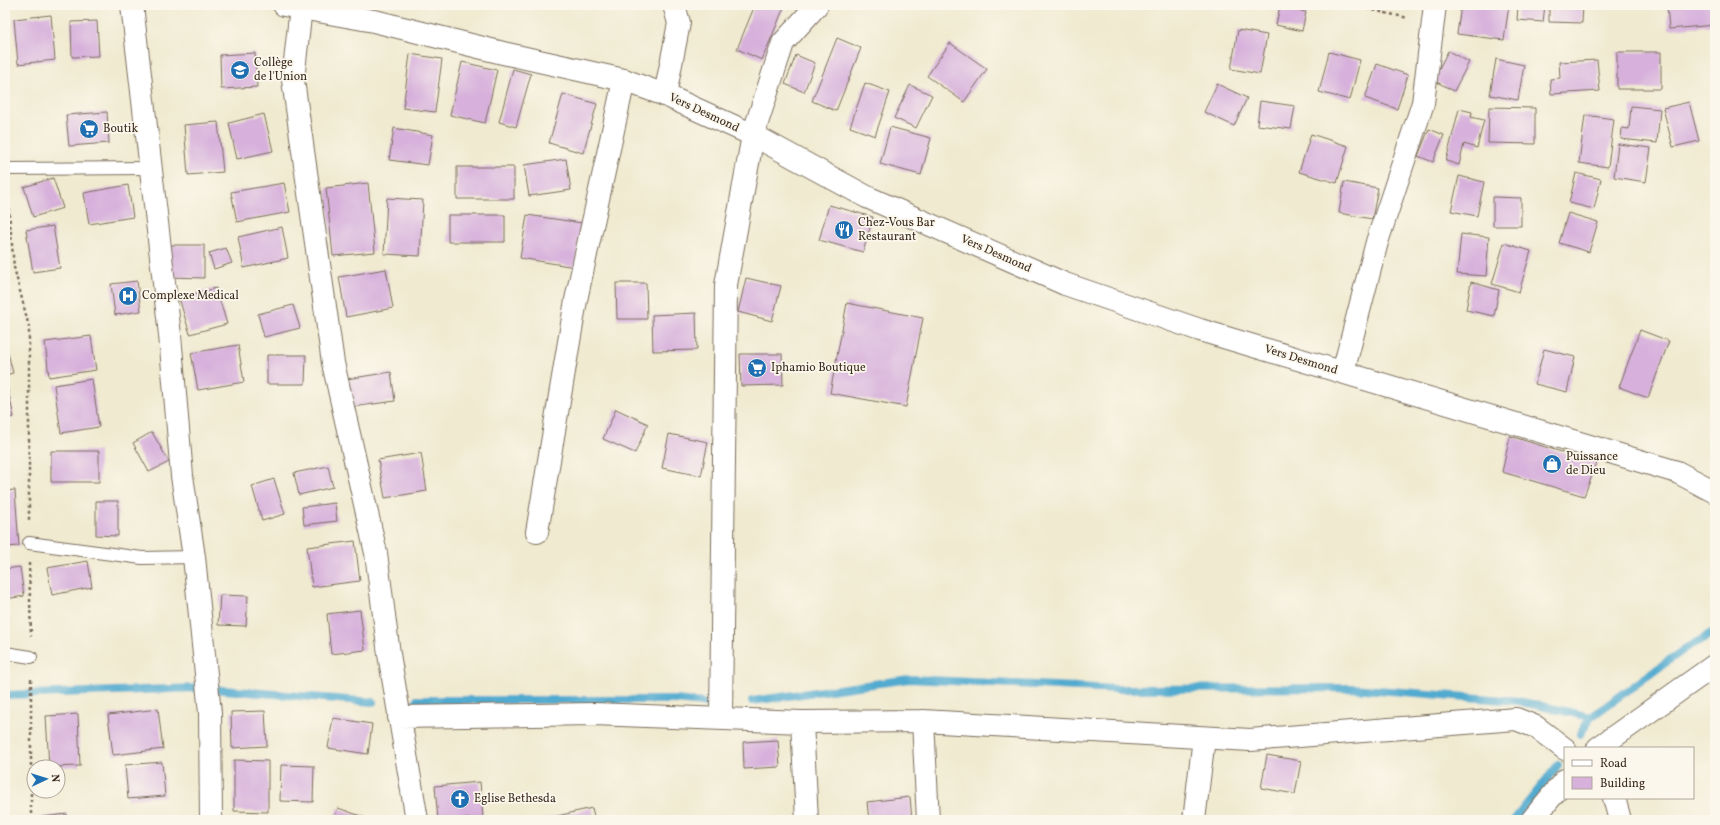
<svg xmlns="http://www.w3.org/2000/svg" width="1720" height="825" font-family="Vollkorn,serif">
<rect width="100%" height="100%" fill="#fbf7ec"/>
<filter id="ink" filterUnits="userSpaceOnUse"><feTurbulence type="fractalNoise" baseFrequency=".025" numOctaves="2"/><feDisplacementMap in="SourceGraphic" scale="8" xChannelSelector="R" yChannelSelector="G"/><feConvolveMatrix kernelMatrix="1 2 1 2 8 2 1 2 1" color-interpolation-filters="sRGB"/></filter>
<filter id="wash" filterUnits="userSpaceOnUse"><feTurbulence type="fractalNoise" baseFrequency=".012" numOctaves="4" result="noise"/><feDisplacementMap in="SourceGraphic" scale="16" xChannelSelector="R" yChannelSelector="G"/><feGaussianBlur stdDeviation="0.9" result="paint"/><feColorMatrix in="noise" values="0 0 0 0 0 0 0 0 0 0 0 0 0 0 0 0 0 1.4 0 .05"/><feComposite in="paint" operator="in"/></filter>
<g filter="url(#wash)">
<rect width="100%" height="100%" fill="#f0ead0"/>
<g fill="none" stroke-linecap="round" stroke-linejoin="round">
<path stroke="#51aacf" stroke-width="8" d="M5,695l193,-7 175,14
M417,700h259l27,3
M752,701l157,-22 209,10 234,-1 166,13 73,16
M1580,734l11,-17 95,-69 29,-16
M1514,820l44,-55"/>
</g>
<g id="blocks">
<path fill="#d7b1dc" d="M755,5h30l-23,55 -25,-11z
M1461,5h48l-5,35 -47,-6z
M1518,5h27l-2,17 -26,-2z
M1549,5h34l-1,18 -33,-1z
M1667,5h48v20l-46,4z
M1280,6l26,6 -4,19 -26,-6z
M51,15l4,45 -37,4 -4,-45z
M97,21l2,35 -27,1 -1,-35z
M1238,30l29,5 -7,39 -29,-5z
M837,38l24,10 -25,63 -24,-10z
M950,43l37,26 -23,33 -37,-26z
M1448,51l21,11 -15,29 -21,-11z
M1329,52l31,8 -10,40 -31,-8z
M1617,52h44v37h-44z
M255,53l2,34 -36,2 -1,-34z
M410,54l32,5 -7,53 -32,-4z
M796,55l19,8 -11,29 -19,-8z
M1496,59l28,6 -6,35 -28,-5z
M1597,60l3,31 -49,3 -1,-15 10,-1 -1,-16z
M462,62l35,8 -12,53 -35,-8z
M1377,64l31,11 -11,34 -32,-11z
M513,69l18,5 -15,53 -17,-5z
M865,83l25,9 -15,44 -25,-9z
M1217,84l30,14 -13,28 -30,-14z
M910,85l22,10 -16,33 -22,-10z
M563,94l34,10 -14,49 -34,-10z
M1260,101l35,5 -4,23 -34,-4z
M1689,102l10,39 -26,6 -10,-39z
M1631,106l29,3 -3,34 -36,-4 1,-11 7,1z
M1489,107l46,1v36l-47,-1z
M1459,109l13,3 -1,5 13,3 -7,28 -13,-4 -5,21 -13,-4z
M107,112l2,31 -40,3 -3,-31z
M264,114l9,37 -36,8 -8,-36z
M1585,115l29,4 -6,48 -29,-4z
M218,122l5,50 -35,3 -4,-50z
M890,127l41,11 -10,37 -41,-11z
M394,128l39,7 -5,30 -39,-5z
M1429,129l15,6 -11,27 -15,-6z
M1311,134l37,12 -11,37 -38,-11z
M1618,144l33,4 -5,34 -32,-5z
M566,159l5,31 -42,6 -5,-31z
M457,167h57v32h-57z
M1576,173l25,6 -7,30 -25,-6z
M1459,176l25,6 -7,34 -26,-5z
M53,178l10,30 -30,9 -9,-30z
M1344,182l34,6 -6,31 -33,-6z
M284,183l6,29 -53,10 -6,-30z
M368,183l7,69 -42,4 -7,-68z
M128,185l5,32 -44,7 -5,-31z
M1493,197l28,1v28h-28z
M387,198l36,2 -3,56 -36,-2z
M829,205l44,12 -10,35 -44,-12z
M1568,213l30,9 -9,30 -30,-9z
M448,215h57v27h-57z
M527,215l55,8 -7,44 -55,-9z
M53,226l7,42 -27,4 -7,-42z
M282,227l6,31 -44,10 -6,-31z
M1461,234l28,3 -3,39 -29,-2z
M1504,243l27,8 -12,41 -27,-8z
M168,245h36v33l-36,-1z
M226,248l6,15 -18,6 -5,-16z
M386,269l7,39 -47,9 -7,-40z
M746,278l35,8 -9,35 -34,-9z
M137,281l4,30 -26,4 -4,-31z
M1471,282l28,8 -5,26 -28,-6z
M616,283h30l1,36h-30z
M216,288l11,36 -37,10 -11,-36z
M847,303l76,15 -17,89 -76,-14z
M293,305l7,23 -36,9 -6,-23z
M696,313l1,37 -44,1 -1,-36z
M1640,330l29,11 -21,57 -29,-11z
M91,336l5,34 -47,7 -4,-35z
M5,341l8,32 -8,2z
M238,345l6,37 -46,8 -7,-37z
M1544,349l31,8 -8,35 -32,-8z
M740,354h42l1,31 -42,1z
M267,355h39l-1,29h-38z
M391,372l4,29 -43,6 -5,-28z
M92,379l7,48 -38,6 -7,-48z
M8,390l6,27 -9,2v-28z
M616,409l32,15 -13,29 -32,-14z
M152,432l17,30 -20,10 -16,-29z
M669,434l39,8 -7,34 -39,-8z
M1510,436l87,27 -13,33 -82,-24z
M51,451h48v31h-48z
M421,453l6,38 -42,7 -7,-38z
M328,466l5,21 -34,8 -5,-22z
M274,479l11,35 -23,7 -10,-35z
M15,490l4,56 -14,1v-56z
M96,501h22v35l-22,-1z
M335,503l2,18 -33,4 -2,-18z
M355,541l5,40 -48,6 -5,-40z
M88,561l4,26 -40,8 -5,-27z
M20,567l4,29 -19,3v-30z
M220,595l28,1 -2,30 -28,-1z
M360,610l5,40 -34,4 -4,-40z
M158,709l5,40 -50,6 -5,-40z
M265,711l2,35 -35,2 -1,-36z
M78,714l2,52 -31,1 -3,-51z
M333,718l39,6 -4,30 -40,-6z
M778,740l2,27 -36,2 -1,-27z
M1267,755l34,6 -6,33 -34,-6z
M234,760l34,1v51l-34,-1z
M162,762l3,34 -37,3 -3,-34z
M281,765l33,1 -1,36 -33,-1z
M480,782l3,36 -45,2 -3,-34z
M910,797l2,23h-43l-2,-18z
M338,808l34,12h-39z
M592,808l3,12h-51v-1z
M67,814v6h-25v-3z"/>
</g>
</g>
<g filter="url(#ink)">
<use href="#blocks" fill-opacity="0" stroke="#7a6d5c" stroke-width="1"/>
<g fill="none" stroke-linecap="round" stroke-linejoin="round">
<g stroke="#7a6d5c" stroke-width="14">
<path id="lane" d="M5,169l146,-1
M29,543l113,15 52,-1
M5,653l26,4"/>
</g>
<g stroke="#7a6d5c" stroke-width="24">
<path id="street" d="M132,5l38,330 12,141 12,81 16,156 1,107
M301,7l-8,73 40,283 43,190 13,101 28,166
M665,95l14,-72 -5,-18
M1343,372l34,-130 46,-139 12,-98
M537,532l39,-232 48,-220
M399,717l195,-3 208,8 121,-1 327,19 266,-21 20,8 29,22
M721,718l5,-433 27,-150 30,-92 34,-38
M923,721l5,99
M802,722l5,98
M1598,748l117,-83
M1614,798l6,22
M1194,820l10,-82
M1532,820l33,-40"/>
</g>
<g stroke="#7a6d5c" stroke-width="24">
<path id="secondary" d="M284,5l90,16 129,32 121,27 41,15 88,40 114,62 198,87 135,46 477,142 38,20"/>
</g>
<path stroke="#7a6d5c" stroke-width="2.5" stroke-dasharray="3 3" stroke-linecap="butt" d="M1350,5l58,13
M7,189l7,78 15,60v195
M29,563l2,73
M31,820v-143"/>
<use href="#lane" stroke="#fff" stroke-width="12"/>
<use href="#street" stroke="#fff" stroke-width="22"/>
<use href="#secondary" stroke="#fff" stroke-width="22"/>
</g>
</g>
<defs>
<g id="school-disc" transform="scale(1)"><circle r="9.5" fill="#1f6fb2" stroke="#fbf7ec"/><path d="M0-5L7-2L0 1L-7-2ZM-4 1L0 2.5L4 1V4Q0 6-4 4Z" fill="#fff"/></g>
<g id="supermarket-disc" transform="scale(1)"><circle r="9.5" fill="#1f6fb2" stroke="#fbf7ec"/><path d="M-6-5.5h2.5l.6 2H6L4.5 2H-2.5L-4.4-4H-6ZM-1.5 3.2a1.3 1.3 0 1 0 .1 0ZM3 3.2a1.3 1.3 0 1 0 .1 0Z" fill="#fff"/></g>
<g id="restaurant-disc" transform="scale(1)"><circle r="9.5" fill="#1f6fb2" stroke="#fbf7ec"/><path d="M-5-6h1v4h1v-4h1v4h1v-4h1v5L-1.5 .5V6h-2V.5L-5-1ZM5-6V6H3V1.5H1.5Q1.5-4 5-6Z" fill="#fff"/></g>
<g id="hospital-disc" transform="scale(1)"><circle r="9.5" fill="#1f6fb2" stroke="#fbf7ec"/><path d="M-5-5h3v3.5h4V-5h3V5h-3V1.5h-4V5h-3Z" fill="#fff"/></g>
<g id="shop-disc" transform="scale(1)"><circle r="9.5" fill="#1f6fb2" stroke="#fbf7ec"/><path d="M-5-2.5h2.3a2.7 3.5 0 0 1 5.4 0H5L5.5 6h-11ZM-1.5-2.5h3a1.5 2.3 0 0 0-3 0Z" fill="#fff"/></g>
<g id="church-disc" transform="scale(1)"><circle r="9.5" fill="#1f6fb2" stroke="#fbf7ec"/><path d="M-1.2-6h2.4v3.5h3.3v2.4h-3.3V6h-2.4V-.1h-3.3v-2.4h3.3Z" fill="#fff"/></g>
</defs>
<g fill-rule="evenodd">
<use href="#school-disc" x="240" y="70"/>
<use href="#supermarket-disc" x="89" y="129"/>
<use href="#restaurant-disc" x="844" y="230"/>
<use href="#hospital-disc" x="128" y="296"/>
<use href="#supermarket-disc" x="757" y="368"/>
<use href="#shop-disc" x="1552" y="464"/>
<use href="#church-disc" x="460" y="799"/>
</g>
<g text-anchor="middle" dominant-baseline="central" stroke-width="3.5" stroke-linejoin="round" paint-order="stroke">
<g font-size="12" fill="#3b2a1e" stroke="#fbf7ec" text-anchor="start">
<text x="254" y="63">Collège<tspan x="254" dy="14">de l'Union</tspan></text>
<text x="103" y="129">Boutik</text>
<text x="858" y="223">Chez-Vous Bar<tspan x="858" dy="14">Restaurant</tspan></text>
<text x="142" y="296">Complexe Medical</text>
<text x="771" y="368">Iphamio Boutique</text>
<text x="1566" y="457">Puissance<tspan x="1566" dy="14">de Dieu</tspan></text>
<text x="474" y="799">Eglise Bethesda</text>
</g>
<g font-size="12" fill="#3b2a1e" stroke="#fbf7ec">
<text transform="translate(704 113) rotate(25)">Vers Desmond</text>
<text transform="translate(996 254) rotate(24)">Vers Desmond</text>
<text transform="translate(1301 360) rotate(17)">Vers Desmond</text>
</g>
</g>
<rect width="1720" height="825" fill="none" stroke="#fbf7ec" stroke-width="20"/>
<rect x="1564" y="747" width="130" height="52" fill="#fbf7ec" stroke="#aea59a"/>
<rect x="1572" y="760" width="20" height="6" fill="#ffffff" stroke="#aea59a"/>
<text x="1600" y="767" font-size="12" fill="#3b2a1e">Road</text>
<rect x="1572" y="777" width="20" height="12" fill="#d7b1dc" stroke="#aea59a"/>
<text x="1600" y="787" font-size="12" fill="#3b2a1e">Building</text>
<g transform="translate(46 779) rotate(86)"><circle r="19" fill="#fbf7ec" stroke="#aea59a"/>
<path d="M0-3L7 15L0 10L-7 15Z" fill="#1f6fb2"/>
<text y="-6" font-size="11" font-weight="bold" text-anchor="middle" fill="#3b2a1e">N</text>
</g>
</svg>
